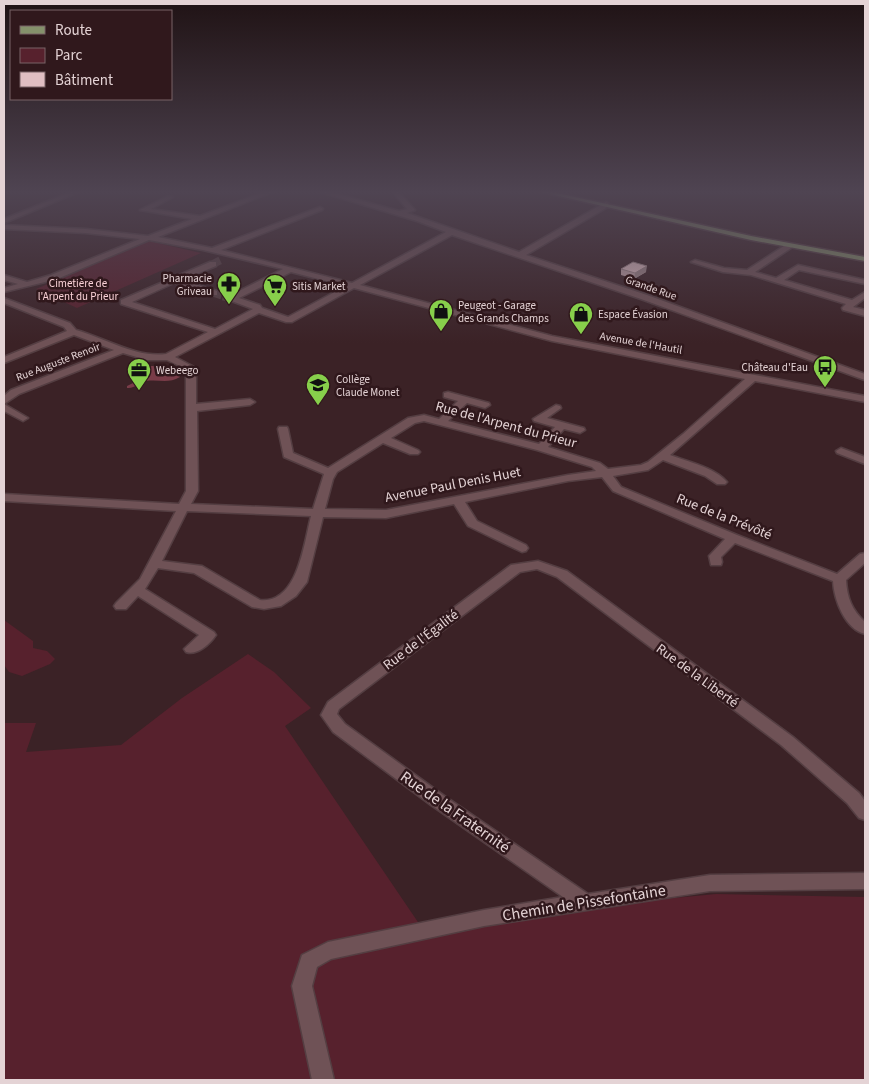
<svg xmlns="http://www.w3.org/2000/svg" width="869" height="1084" font-family="'Source Sans 3',sans-serif">
<rect width="100%" height="100%" fill="#3b2226"/>
<path fill="#57212d" d="M149,241l52,12 -124,55 -41,-19z
M4,620l29,21v7l14,3 8,8 -5,5 -28,12 -13,-4 -5,-7z
M248,654l26,18 37,36 -26,18 139,205 177,-26 115,-11 149,3v183h-861v-357h32l-10,29 95,-7 61,-47z"/>
<path fill="#793c48" d="M160,365l18,3 2,9c-12,7 -21,2 -34,4 -7,1 -11,8 -19,7v-2l14,-7 -1,-4 5,-8z"/>
<g fill="none" stroke-linecap="round" stroke-linejoin="round">
<path stroke="#543d40" stroke-width="8" stroke-dasharray="8 4" stroke-linecap="butt" d="M213,264l8,-4
M214,293l13,4"/>
<path stroke="#543d40" stroke-width="9" stroke-dasharray="9 5" stroke-linecap="butt" d="M223,296l4,1"/>
<g stroke="#543e42" stroke-width="3">
<path id="minor" d="M73,191h8l-77,32v-4z
M266,191h9l-117,46 54,11 108,-41 3,2 -1,1 -101,40 131,33 94,-51 -29,-11 -100,-30h10l72,20 8,-2 -15,-18h6l17,19 -8,3 112,39 87,-50 3,2 -3,4 -80,47 121,40 218,79v6l-3,-1 -221,-80 -189,-64 -92,50 192,51 313,60v6l-110,-21 -85,74c18,7 44,12 57,27l-2,2h-8l-12,-8 -42,-16 -15,10 -35,6 8,11 116,48 100,39 23,-20 5,-1v10l-19,17c1,18 6,30 19,42v12c-20,-5 -31,-34 -32,-53l-98,-38 -14,14 1,5 -1,3h-10l-2,-9 16,-17 -112,-48 -11,-14 -34,4 -103,21 12,19 49,24 2,3 -2,3 -4,1 -54,-26 -14,-22 -68,14 -63,-1 -16,65 -11,14 -15,10 -17,3 -12,-2 -58,-34 -36,-5 -13,21 69,43 2,3c-6,9 -19,21 -30,17l-2,-3 15,-14 -61,-39 -12,13h-10l-2,-3 2,-3 24,-24 36,-68 -172,-10v-7l175,10 7,-13v-122l-19,-9h-20l-24,-7 -104,41 -15,10 24,14 -5,3 -19,-10v-15l7,-6 103,-40 -40,-15 -70,28v-6l63,-26 -3,-4 -60,-24v-5l66,25 6,7c29,8 60,28 90,24l42,-22 -87,-28v-4l89,-38h6v4l-34,14 35,11v4h-6l-37,-12 -42,19 83,27 38,-20 -24,-9v-4l54,-27 -80,-19 -54,-10 -92,39 -53,13v-4l14,-4 -14,-4v-5l23,7 24,-7 89,-36 -54,-6 -82,-4v-4l82,4 62,7 44,-17 -52,-9 28,-14 5,1 -22,12 49,7zM291,272l55,14 -58,31 -26,-9 -2,-3 -21,-7zM354,288l198,53 193,38 -62,55 -35,28 -7,3 -33,4 -8,-6 -52,-16 16,-18 16,4 5,-3 -1,-2 -37,-10 14,-10 -1,-2 -4,-1 -23,14 1,2 21,6 -16,17 -91,-23 19,-18 18,5 5,-3 -1,-2 -41,-11 -4,1v4l14,4 -19,18 -15,-4 -16,3 -80,50 -35,-15 -5,-24 -1,-2h-8l-1,2 6,28 40,17 -11,35 -122,-5 7,-13 -1,-80 53,-6 5,-3 -5,-3 -54,5v-36l-21,-11 84,-44 27,9h6zM424,421l113,29 55,17 4,4 -28,4 -182,35 -61,-1 8,-30 4,-7 46,-29 27,11h8l2,-2 -2,-2 -27,-12 24,-15zM187,511l124,5c-7,27 -13,88 -51,84l-58,-34 -40,-5z
M787,244l7,2 -39,26 21,6 22,-13 67,15v4l-66,-14 -15,10 68,20 13,-8v6l-12,9 12,3v6l-22,-6 -1,-2 4,-4 -95,-29 -28,-3 -32,-10 4,-2 29,8 23,2z
M841,448l24,9v7l-28,-11 -1,-2z
M538,561l29,10 226,166 66,56 6,8v19l-6,-2 -12,-15 -66,-58 -224,-168 -20,-8 -17,3 -181,137 -2,5 8,10 98,71 145,99 122,-19 155,-2v16l-155,2 -226,35 -153,33 -14,8 -5,19 22,94h-22l-20,-94 10,-31 26,-13 156,-32 79,-13 -132,-92 -98,-73 -12,-17 7,-13 183,-137z"/>
</g>
<g stroke="#543e42" stroke-width="3">
<path id="major" d="M537,191h11l203,45 114,21v4l-114,-21z"/>
</g>
<use href="#minor" fill="#6f5256" fill-rule="evenodd"/>
<use href="#major" fill="#85916b" fill-rule="evenodd"/>
</g>
<path fill="#c1a3a7" d="M621,269l25,3 -12,7 -13,-4z"/>
<path fill="#9d8588" d="M647,266l-1,6 -12,7 1,-6z"/>
<path fill="#e0bec2" stroke="#9d8588" d="M633,262l14,4 -12,7 -14,-4z"/>
<linearGradient id="sky" x2="0" y2="1"><stop stop-color="#201315"/><stop offset="0.56" stop-color="#4f4452"/><stop offset="1" stop-color="#4f4452" stop-opacity="0"/></linearGradient>
<rect width="869" height="343" fill="url(#sky)"/>
<defs>
<g id="pharmacy-pin" transform="scale(1.25)"><path d="M0 17L-7.5 6A9.5 9.5 0 1 1 7.5 6Z" fill="#87cf4b" stroke="#30181c"/><path d="M-2-6h4v4h4v4h-4v4h-4v-4h-4v-4h4Z" fill="#111"/></g>
<g id="supermarket-pin" transform="scale(1.25)"><path d="M0 17L-7.5 6A9.5 9.5 0 1 1 7.5 6Z" fill="#87cf4b" stroke="#30181c"/><path d="M-6-5.5h2.5l.6 2H6L4.5 2H-2.5L-4.4-4H-6ZM-1.5 3.2a1.3 1.3 0 1 0 .1 0ZM3 3.2a1.3 1.3 0 1 0 .1 0Z" fill="#111"/></g>
<g id="shop-pin" transform="scale(1.25)"><path d="M0 17L-7.5 6A9.5 9.5 0 1 1 7.5 6Z" fill="#87cf4b" stroke="#30181c"/><path d="M-5-2.5h2.3a2.7 3.5 0 0 1 5.4 0H5L5.5 6h-11ZM-1.5-2.5h3a1.5 2.3 0 0 0-3 0Z" fill="#111"/></g>
<g id="bus-pin" transform="scale(1.25)"><path d="M0 17L-7.5 6A9.5 9.5 0 1 1 7.5 6Z" fill="#87cf4b" stroke="#30181c"/><path d="M-5-6H5V4H4V6H2V4H-2V6H-4V4H-5ZM-3.5-4V0h7V-4ZM-3.5 1.2v1.5H-2V1.2ZM2 1.2v1.5H3.5V1.2Z" fill="#111"/></g>
<g id="office-pin" transform="scale(1.25)"><path d="M0 17L-7.5 6A9.5 9.5 0 1 1 7.5 6Z" fill="#87cf4b" stroke="#30181c"/><path d="M-6-3h4V-5.5h4V-3h4V5H-6ZM-1-4.5V-3h2v-1.5ZM-6 0V1H6V0Z" fill="#111"/></g>
<g id="school-pin" transform="scale(1.25)"><path d="M0 17L-7.5 6A9.5 9.5 0 1 1 7.5 6Z" fill="#87cf4b" stroke="#30181c"/><path d="M0-5L7-2L0 1L-7-2ZM-4 1L0 2.5L4 1V4Q0 6-4 4Z" fill="#111"/></g>
</defs>
<g fill-rule="evenodd">
<use href="#pharmacy-pin" x="229" y="284"/>
<use href="#supermarket-pin" x="275" y="286"/>
<use href="#shop-pin" x="441" y="311"/>
<use href="#shop-pin" x="581" y="314"/>
<use href="#bus-pin" x="825" y="367"/>
<use href="#office-pin" x="139" y="370"/>
<use href="#school-pin" x="318" y="385"/>
</g>
<g text-anchor="middle" dominant-baseline="central" stroke-width="5" stroke-linejoin="round" paint-order="stroke">
<g font-size="11" fill="#e4d3d5" stroke="#30181c" text-anchor="start">
<text x="212" y="278" text-anchor="end">Pharmacie<tspan x="212" dy="13">Griveau</tspan></text>
<text x="292" y="286">Sitis Market</text>
<text x="458" y="305">Peugeot - Garage<tspan x="458" dy="13">des Grands Champs</tspan></text>
<text x="598" y="314">Espace Évasion</text>
<text x="808" y="367" text-anchor="end">Château d'Eau</text>
<text x="156" y="370">Webeego</text>
<text x="336" y="379">Collège<tspan x="336" dy="13">Claude Monet</tspan></text>
</g>
<g font-size="11" fill="#fad2d7" stroke="#30181c">
<text x="78" y="283">Cimetière de<tspan x="78" dy="13">l'Arpent du Prieur</tspan></text>
</g>
<g font-size="11" fill="#e4d3d5" stroke="#30181c">
<text transform="translate(651 288) rotate(19)">Grande Rue</text>
<text transform="translate(641 343) rotate(10)">Avenue de l'Hautil</text>
<text transform="translate(58 362) rotate(-21)">Rue Auguste Renoir</text>
</g>
<g font-size="14" fill="#e4d3d5" stroke="#30181c">
<text transform="translate(506 425) rotate(15)">Rue de l'Arpent du Prieur</text>
<text transform="translate(453 485) rotate(-11)">Avenue Paul Denis Huet</text>
<text transform="translate(724 517) rotate(22)">Rue de la Prévôté</text>
<text transform="translate(421 640) rotate(-37)">Rue de l'Égalité</text>
<text transform="translate(697 676) rotate(36)">Rue de la Liberté</text>
</g>
<g font-size="16" fill="#e4d3d5" stroke="#30181c">
<text transform="translate(455 812) rotate(35)">Rue de la Fraternité</text>
<text transform="translate(584 903) rotate(-9)">Chemin de Pissefontaine</text>
</g>
</g>
<rect width="869" height="1084" fill="none" stroke="#e4d3d5" stroke-width="10"/>
<rect x="10" y="10" width="162" height="90" fill="#30181c" stroke="#786366"/>
<rect x="20" y="26" width="25" height="8" fill="#85916b" stroke="#786366"/>
<text x="55" y="35" font-size="15" fill="#e4d3d5">Route</text>
<rect x="20" y="48" width="25" height="15" fill="#57212d" stroke="#786366"/>
<text x="55" y="60" font-size="15" fill="#e4d3d5">Parc</text>
<rect x="20" y="72" width="25" height="15" fill="#e0bec2" stroke="#786366"/>
<text x="55" y="85" font-size="15" fill="#e4d3d5">Bâtiment</text>
</svg>
